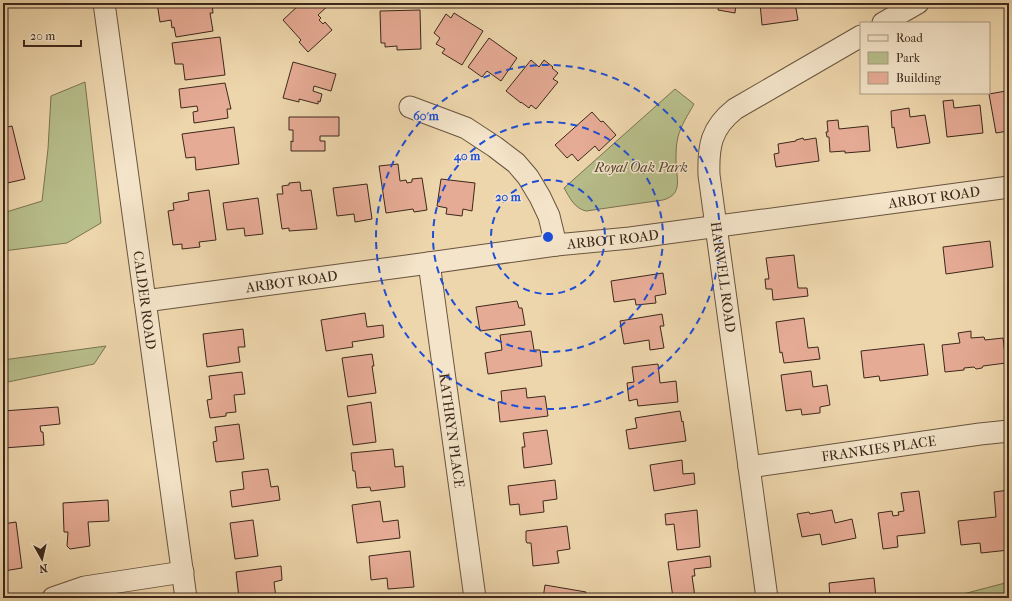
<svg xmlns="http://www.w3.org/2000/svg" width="1012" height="601" font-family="'IM FELL French Canon',serif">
<rect width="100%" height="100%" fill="#eed6ac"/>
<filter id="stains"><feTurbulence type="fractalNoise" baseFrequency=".005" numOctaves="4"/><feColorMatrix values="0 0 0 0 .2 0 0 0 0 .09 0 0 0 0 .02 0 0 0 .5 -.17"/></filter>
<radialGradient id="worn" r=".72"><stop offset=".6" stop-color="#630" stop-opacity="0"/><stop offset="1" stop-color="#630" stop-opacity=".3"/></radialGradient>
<path fill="#b7be8a" stroke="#7a7352" d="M85,82l16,141 -34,20 -64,8v-38l39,-12 6,-52 3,-53z
M675,89l19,15c-6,11 -13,21 -16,33 -2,7 -2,17 -2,25 0,16 8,32 -13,38l-77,11c-12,-3 -16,-13 -22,-23z
M106,346l-12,18 -91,19v-23z
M1009,582v16h-46v-4z"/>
<path fill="#e6ab95" stroke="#3c281b" d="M157,3h55l1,10h-3l3,18 -37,6 -2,-10 -2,1 -1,-8 -11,2z
M301,3h30l-13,12 3,3 -2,2 4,4 2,-2 7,8 -24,22 -9,-10 2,-2 -18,-20z
M719,3h17l-1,10 -17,-3z
M760,3h35l3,17 -36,5z
M420,10l1,39 -24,1v-4l-12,1v-4h-4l-1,-32z
M454,13l29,18 -21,34 -20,-12 3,-4 -9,-5 4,-6 -6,-5 12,-19 5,4z
M220,37l5,38 -40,5 -2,-16h-8l-3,-21z
M489,38l28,20 -16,23 -14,-10 -5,6 -14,-10z
M531,60l8,7 5,-7 9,7 -1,1 6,5 -5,6 5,3 -22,27 -5,-4 -2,3 -8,-6v1l-15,-12z
M293,62l43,12 -5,17 -17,-5 -1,5 9,3 -2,8 -2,-1v3l-19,-5v3l-16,-4z
M225,83l6,26h-4l1,9 -34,5 -1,-11 5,-1 -1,-5 -16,2 -2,-19z
M1006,91l3,14v28l-1,-2 -12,2 -7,-39z
M953,100l1,8 26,-3 3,28 -36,4 -4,-36z
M909,108l1,9 15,-2 5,28 -33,5 -3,-21 -2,1 -1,-17z
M592,112l9,10 2,-1 13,14 -17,16 -4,-5 -17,15 -6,-7 -5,4 -12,-13z
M289,117h50v19h-19v5h5v10h-34v-10l2,1v-12h-4z
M838,120l1,9 29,-3 2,25 -25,2v-2l-15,1 -1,-15h-2l-1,-5h2l-1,-11z
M12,126l13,53 -22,5v-56z
M234,127l5,37 -43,6 -1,-13 -9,1 -4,-24z
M803,138l1,2 12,-2 3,23 -43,6 -2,-13 5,-1 -1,-9 18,-3v-1z
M398,164l2,17 6,-1 1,3 5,-1v-3l10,-1 5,32 -13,2 -1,-3 -27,4 -7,-47z
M441,179l34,4 -3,28 -9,-2 -1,7 -16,-2 1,-6 -10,-2z
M300,182l1,9 10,-1 6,39 -28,2v-3l-7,1 -5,-35h6l-1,-8 7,-1v-2z
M367,184l5,35 -17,3 -1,-8 -17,2 -4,-28z
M209,190l7,50 -17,2 1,5 -18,2v-5l-9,1 -5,-34 6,-1 -1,-7 16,-3 -1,-7z
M258,198l5,36 -18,2 -1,-8 -17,2 -4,-27z
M990,241l3,26 -47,7 -3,-27z
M794,255l4,33h9l1,8 -35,4 -1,-11h-6l-1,-10h4l-3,-21z
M663,273l3,21 -11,2 1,7 -20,2 -1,-6 -21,3 -3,-21z
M517,301l2,7h3l3,17 -45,6 -4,-24z
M365,313l2,14 16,-2 1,12 -32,5 1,5 -27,4 -5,-31z
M662,314l2,12h-4l4,22 -14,2 -1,-10 -25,4 -4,-23z
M804,318l4,30 10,-1 2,12 -36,4 -2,-11 -2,1 -4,-31z
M243,329l2,18h-7l2,15 -33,5 -4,-33z
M531,331l3,19h6l2,16 -54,8 -3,-21 17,-3 -2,-15z
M971,331v7l13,-1 1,3 18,-2 3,25 -23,3 -1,2 -6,1 -2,-2 -10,1v2l-19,2 -3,-27 18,-2 -2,-10z
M924,344l4,31 -48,6 -1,-5 -15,2 -3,-27z
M372,354l2,12h-2l4,27 -28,4 -6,-39z
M658,364l2,19 16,-2 2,21 -40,4 -1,-7 -8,2 -2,-18 7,-1 -2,-15z
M811,371l2,16 14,-2 3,20 -10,2v6h-1l-17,2 -1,-6 -15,2 -5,-36z
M242,372l3,22 -11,1 2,17 -10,1v3l-16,2 -3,-18 5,-1 -3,-23z
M526,388l1,10 18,-2 3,20 -48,6 -2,-20h4l-1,-11z
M371,402l5,40 -23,3 -6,-39z
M58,407l2,17 -20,2 1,6h2l1,13 -40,3 -1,-37z
M680,411l2,11 1,-1 3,20 -57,8 -3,-19 11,-2 -2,-10z
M239,424l5,35 -28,3 -3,-20 4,-1 -2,-14z
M547,430l5,34 -28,4 -2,-21h3l-2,-14z
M393,449l2,18 8,-1 2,21 -34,4 -1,-4 -13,1 -2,-17h-2l-2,-18z
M682,460l1,14 11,-1 1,11 -41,7 -4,-26z
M268,469l3,18 7,-1 2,14 -48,7 -2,-16 14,-2 -2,-17z
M555,480l2,19 -14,2 1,11 -24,3 -1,-11 -9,1 -2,-19z
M1009,490v60l-28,3 -1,-10 -19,2 -3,-24 38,-4 -2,-25z
M919,491l6,42 -28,3 1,11 -15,2 -5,-36 14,-2 1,5 6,-1 -1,-3 6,-1 -3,-18z
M108,500l1,21 -21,1 2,24 -20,3 -3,-3 1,-14h-4l-1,-29z
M380,501l3,21 15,-2 2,18 -43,5 -5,-38z
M697,510l3,37 -23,3 -3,-26 -8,1 -1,-11z
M832,510l3,13 17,-4 4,19 -34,7 -2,-11 -18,3 -5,-23 12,-2 1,2z
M253,520l5,36 -23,3 -5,-36z
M16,522l6,46 -18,3 -1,-47z
M567,526l3,23 -13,2 2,12 -26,3 -2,-23h-4l-1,-2v-10z
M410,551l4,36 -26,2 -1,-11 -16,2 -2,-24z
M710,556l1,11 -17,2 1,7h-3l3,21 -22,1 -5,-36z
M281,566l1,14 -8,2 2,16h-37l-3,-26z
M874,578l2,20h-46l-1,-15z
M545,585l41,7 -1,2 20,4h-62z"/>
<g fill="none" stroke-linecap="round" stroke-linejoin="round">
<g stroke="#68543f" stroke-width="23">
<g id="minor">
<path id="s1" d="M104,3l82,595"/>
<path d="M883,23l35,-20"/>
<path d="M410,107l56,21 29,19 21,16 12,14 12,20 9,19 7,29"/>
<path id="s2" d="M429,263l46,335"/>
<path id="s3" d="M145,301l284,-38 127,-18 74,-7 379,-51"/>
<path id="s4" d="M749,467l231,-33 29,-3"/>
<path d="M53,598l32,-11 98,-15"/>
<path d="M767,598l-58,-423c-1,-29 2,-47 26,-66l126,-73"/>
</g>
</g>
<use href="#minor" stroke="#f4e4c9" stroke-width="21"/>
</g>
<g fill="none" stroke="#1d4ed8" stroke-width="2" stroke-dasharray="7 5">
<circle cx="548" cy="237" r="57"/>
<circle cx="548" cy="237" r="115"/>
<circle cx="548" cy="237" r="172"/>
</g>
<g text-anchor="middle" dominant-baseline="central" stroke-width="3" stroke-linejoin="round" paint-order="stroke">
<g font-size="14" font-style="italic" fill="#554631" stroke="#f4e4c9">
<text x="641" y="167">Royal Oak Park</text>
</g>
<g font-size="14" fill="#3c281b" stroke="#f4e4c9">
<text stroke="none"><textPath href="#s3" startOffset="796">ARBOT ROAD</textPath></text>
<text stroke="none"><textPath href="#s3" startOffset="472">ARBOT ROAD</textPath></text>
<text transform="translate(723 277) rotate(82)">HARWELL ROAD</text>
<text stroke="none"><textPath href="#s3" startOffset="148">ARBOT ROAD</textPath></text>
<text stroke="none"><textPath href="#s1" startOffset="300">CALDER ROAD</textPath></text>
<text stroke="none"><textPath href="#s2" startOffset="169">KATHRYN PLACE</textPath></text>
<text stroke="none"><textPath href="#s4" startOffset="131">FRANKIES PLACE</textPath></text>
</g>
</g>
<circle cx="548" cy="237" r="6" fill="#1d4ed8" stroke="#f4e4c9" stroke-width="2"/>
<g font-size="12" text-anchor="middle" font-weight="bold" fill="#1d4ed8" stroke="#f4e4c9" stroke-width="3" stroke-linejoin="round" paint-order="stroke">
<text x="426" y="120">60 m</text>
<text x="467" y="160">40 m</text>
<text x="508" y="201">20 m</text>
</g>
<rect width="1012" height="601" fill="none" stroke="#eed6ac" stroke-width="16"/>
<rect x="4" y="4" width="1004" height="593" fill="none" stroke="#3c281b" stroke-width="2"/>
<rect x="8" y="8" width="996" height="585" fill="none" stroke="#3c281b"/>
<rect x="860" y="22" width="130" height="72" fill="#f4e4c9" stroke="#aa9983"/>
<rect x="868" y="35" width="20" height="6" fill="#f4e4c9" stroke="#aa9983"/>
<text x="896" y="42" font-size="12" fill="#3c281b">Road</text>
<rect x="868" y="52" width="20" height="12" fill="#b7be8a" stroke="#aa9983"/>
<text x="896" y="62" font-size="12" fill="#3c281b">Park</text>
<rect x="868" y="72" width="20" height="12" fill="#e6ab95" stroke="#aa9983"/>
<text x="896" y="82" font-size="12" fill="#3c281b">Building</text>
<g transform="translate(42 559) rotate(172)" stroke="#f4e4c9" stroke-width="3" paint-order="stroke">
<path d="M0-3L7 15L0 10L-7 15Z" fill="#3c281b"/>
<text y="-6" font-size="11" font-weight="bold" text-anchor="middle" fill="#3c281b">N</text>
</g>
<path d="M24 40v6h57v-6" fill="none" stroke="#3c281b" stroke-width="2"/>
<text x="30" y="40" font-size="12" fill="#3c281b" stroke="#f4e4c9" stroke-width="3" paint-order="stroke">20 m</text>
<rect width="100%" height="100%" filter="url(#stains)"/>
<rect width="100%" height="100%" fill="url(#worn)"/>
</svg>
